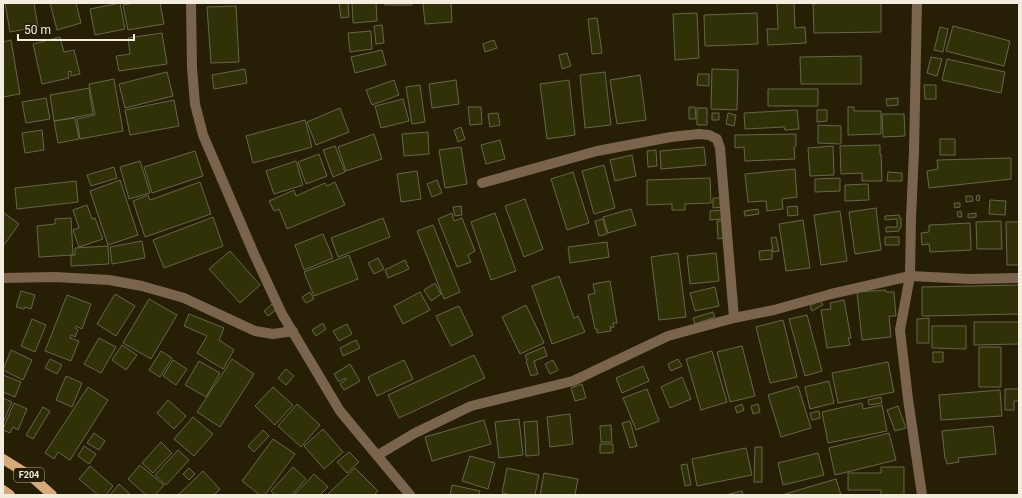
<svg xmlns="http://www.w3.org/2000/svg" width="1022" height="498" font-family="Roboto,sans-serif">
<rect width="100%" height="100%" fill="#271e06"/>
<path fill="#313107" stroke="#65664b" d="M5,3h29l4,24 -28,5z
M50,3h26l5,20 -24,7z
M120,3l5,26 -30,6 -5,-26z
M134,3h26l4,21 -36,6 -5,-25z
M339,3h9l1,14 -8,1z
M352,3h24l1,18 -24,2z
M384,3h28v2h-27z
M423,3h28l1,19 -27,2z
M777,3h17l1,25 10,-1 1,16 -38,2 -1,-16h11z
M824,3h57v29l-67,1 -1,-29z
M236,6l3,56 -28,1 -4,-56z
M697,13l2,45 -24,2 -2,-46z
M757,13l1,31 -53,2 -1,-31z
M597,18l5,35 -10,1 -4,-35z
M382,25l2,18 -8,1 -2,-18z
M953,26l57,15 -6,25 -58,-15z
M940,27l8,2 -5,23 -9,-2z
M371,31l1,18 -22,3 -2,-19z
M162,33l5,31 -48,7 -3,-15 14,-2 -2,-16z
M60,37l4,15 10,-2 6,24 -9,2v-5l-3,1 1,6 -27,6 -9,-40z
M11,40l9,54 -17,3v-55z
M494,40l3,8 -12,4 -2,-8z
M382,50l4,15 -31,8 -4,-16z
M567,53l4,13 -9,3 -3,-14z
M861,56v28h-60l-1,-27z
M931,57l11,2 -5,17 -10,-3z
M947,59l58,13 -4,21 -59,-13z
M245,69l2,14 -33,6 -2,-14z
M712,69l26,1 -1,40 -26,-1z
M167,72l6,24 -48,12 -6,-24z
M605,72l6,53 -26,3 -5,-53z
M698,74h11v12l-12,-1z
M640,75l6,45 -29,4 -7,-44z
M114,79l9,52 -43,8 -3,-20 18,-4 -6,-31z
M394,80l5,15 -27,10 -6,-15z
M456,80l3,24 -27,4 -3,-24z
M569,80l6,55 -28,4 -7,-55z
M420,85l5,37 -13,2 -6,-37z
M924,85h12v14h-11z
M89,88l4,26 -39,7 -4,-26z
M768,89h50v17h-50z
M46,98l4,21 -24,4 -4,-21z
M898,98v7l-11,1 -1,-7z
M403,99l6,22 -28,7 -6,-22z
M174,100l5,26 -49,9 -5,-25z
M468,107h13l1,17 -12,1z
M689,107h6l1,12h-7z
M848,107h6v4h27v23l-33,1z
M340,108l9,24 -33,13 -9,-23z
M697,108h10v17h-10z
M797,110l2,19 -14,1 -1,-3 -39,2 -1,-16z
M817,110h10v11l-10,1z
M498,113l2,12 -10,2 -2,-13z
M712,113h7v7h-7z
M728,113l8,2 -2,11 -8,-2z
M882,114h22l1,22 -22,1z
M75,118l4,21 -21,4 -4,-22z
M305,120l7,27 -59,16 -7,-27z
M818,125l23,1v18l-23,-1z
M461,127l4,12 -7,3 -4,-12z
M42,130l2,20 -19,3 -3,-20z
M428,132l1,22 -25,2 -2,-22z
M374,134l8,25 -36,12 -8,-24z
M796,134v12l-2,1 1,12 -50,2 -1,-14 -9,1v-13z
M940,139h15v16h-15z
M500,140l5,19 -19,5 -5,-19z
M880,145v9h1l1,27h-20v-8l-21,1 -1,-28z
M335,146l10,26 -12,5 -10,-27z
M833,146l1,29 -24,1 -2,-28z
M461,147l6,37 -22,4 -6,-38z
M704,147l2,18 -45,4 -1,-18z
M656,150l1,16 -9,1 -1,-16z
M195,151l8,25 -51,17 -8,-26z
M319,154l8,22 -21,8 -8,-22z
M632,155l4,21 -21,5 -5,-21z
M1011,158v21l-82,9 -2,-17 11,-2 -1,-9z
M140,161l10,32 -21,6 -9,-32z
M296,161l7,24 -29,9 -8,-23z
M604,165l11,43 -21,6 -12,-43z
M114,167l3,11 -26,8 -4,-11z
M795,169l2,28 -15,2 1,10 -16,2 -1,-10 -18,1 -3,-28z
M417,171l4,28 -20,3 -4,-28z
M573,172l16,51 -22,7 -16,-51z
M888,172l14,1v8h-15z
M710,178l1,25 -26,1v6h-13v-6l-25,1v-25z
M840,178v13l-25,1v-13z
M120,180l18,55 -30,10 -18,-54z
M437,180l5,13 -10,4 -5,-13z
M76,181l2,21 -61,7 -2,-21z
M200,182l11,32 -66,23 -12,-36 15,-6 2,5z
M335,182l10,23 -58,24 -8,-20 -5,2 -5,-10 25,-11 2,6 29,-13 2,3z
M868,184l1,16 -24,1v-16z
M977,195l3,1 -1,5 -3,-1z
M966,196h6l1,5 -7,1z
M713,198h10l1,9 -11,1z
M525,199l18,50 -19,8 -19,-51z
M990,200l16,1 -1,14 -16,-1z
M954,203h6v4l-5,1z
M87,205l5,14 3,-1 8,21 -24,8 -6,-17 6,-2 -6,-18z
M461,206l1,9 -7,1 -2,-9z
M797,206l1,9 -10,1 -1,-9z
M876,208l5,42 -26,4 -6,-42z
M631,209l5,16 -28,8 -5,-16z
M758,209l1,5 -14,2 -1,-5z
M723,210v9l-13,1v-9z
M840,211l7,50 -26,4 -7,-50z
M961,211l1,6h-4l-1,-5z
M3,212l16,12 -15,21 -1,-1z
M452,213l2,8 8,-3 13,33 -7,4 3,7 -14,5 -19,-48z
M495,213l21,58 -25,9 -20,-58z
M976,213v4l-8,1v-4z
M899,215l1,3h1v10h-2v3l-13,1v-5h11v-8l-12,1v-4z
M213,217l10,29 -59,22 -11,-28z
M71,218l2,37 -34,2 -2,-31 18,-2v-5z
M383,218l7,19 -52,20 -7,-19z
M603,219l4,15 -8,2 -4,-15z
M803,220l7,48 -24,3 -7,-47z
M717,221h7l1,17 -7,1z
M1001,221l1,28h-25l-1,-27z
M1006,222h13v43h-12z
M970,223l1,27 -41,2 -1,-8 -7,1 -1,-12 8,-1v-7z
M433,225l27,67 -16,7 -27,-68z
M323,234l10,24 -29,12 -9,-25z
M776,237l3,14 -6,1 -2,-14z
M885,237h14v8h-14z
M142,241l3,17 -33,6 -2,-17z
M607,242l2,15 -39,6 -2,-16z
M108,246l1,18 -38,2v-11h4v-7z
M772,250v9l-12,1 -1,-9z
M230,251l30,34 -20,18 -31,-34z
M678,253l8,64 -27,3 -8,-63z
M716,253l3,28 -29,3 -3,-28z
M349,255l9,24 -44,17 -10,-24z
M378,258l6,11 -10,5 -6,-11z
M405,260l4,9 -21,9 -3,-8z
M559,276l15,42 4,-2 7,16 -33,12 -20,-58z
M610,281l7,42h-4l1,4 -3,1 -1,-2 1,5 -14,2v-4h-2l-7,-34 7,-2 -2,-9z
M435,283l6,11 -10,7 -7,-11z
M1019,285v29l-97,2v-29z
M715,287l4,19 -24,5 -5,-18z
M886,290v2h8l2,24h-7l2,21 -29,3 -5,-48z
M21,291l14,4 -4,14 -6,-2 -1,2 -8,-2z
M310,292l4,7 -8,4 -4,-6z
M420,292l10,18 -27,14 -9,-18z
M115,294l20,12 -19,30 -19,-12z
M67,295l24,9 -9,25 -6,-3 -1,2 3,2 -3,7 -4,-2 -1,3 9,3 -8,20 -26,-10z
M149,299l28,16 -26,44 -28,-16z
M820,300l3,5 -11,6 -2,-5z
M844,300l7,38h-3l2,7 -23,3 -6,-38 10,-1 -1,-6z
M272,304l5,5 -9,7 -4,-5z
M526,305l18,38 -24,11 -18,-37z
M459,306l14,29 -22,11 -15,-30z
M713,312l2,5 -20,7 -2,-6z
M189,314l35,14 -5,12 15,10 -11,19 -26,-16 10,-17 -23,-10z
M807,315l15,56 -17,5 -16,-57z
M929,318v25h-12v-24z
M32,319l14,6 -11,27 -14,-6z
M783,320l14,57 -27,6 -14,-56z
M974,322h45v22l-45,1z
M323,323l3,6 -10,7 -4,-6z
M347,324l5,10 -13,7 -6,-10z
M932,326h34v23l-34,-1z
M99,338l17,9 -15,26 -17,-9z
M356,340l4,8 -17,8 -3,-8z
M122,345l15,10 -11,15 -14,-10z
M742,346l13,50 -25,6 -13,-50z
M544,347l3,9 -13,5 4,13 -7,2 -5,-15 1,-1 -2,-5z
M979,347h22v40h-22z
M11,350l21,10 -9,20 -20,-10z
M161,351l11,7 -12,19 -11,-7z
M712,351l15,51 -26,8 -15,-51z
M933,352h10v10h-10z
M474,355l11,23 -86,40 -11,-23z
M50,359l12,6 -5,9 -12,-6z
M232,359l22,15 -34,53 -23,-15z
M678,359l4,7 -11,5 -3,-7z
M173,360l14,9 -11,16 -13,-9z
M404,360l9,19 -36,17 -9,-19z
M553,360l5,10 -8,4 -5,-10z
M199,361l21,12 -14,24 -21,-12z
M888,362l6,30 -56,11 -6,-30z
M350,364l10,17 -16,9 -4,-6 6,-4 -1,-2 -6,4 -5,-8z
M643,366l6,15 -27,12 -6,-15z
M286,369l8,7 -8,9 -8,-7z
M3,375l18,7 -6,15 -12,-5z
M66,376l16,7 -10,24 -16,-7z
M682,377l9,22 -21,9 -9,-21z
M829,381l5,22 -24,6 -5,-22z
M582,384l4,14 -11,3 -4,-13z
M798,386l13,42 -30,9 -13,-42z
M88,387l20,13 -38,60 -12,-8 -4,7 -9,-6z
M273,387l20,18 -18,20 -20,-19z
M647,389l12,32 -23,9 -13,-32z
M1005,389h14v12h-5v9h-9z
M1000,390l2,26 -61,4 -2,-25z
M881,397l1,6 -13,2 -1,-5z
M3,398l9,4 -9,21z
M168,400l18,16 -12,13 -17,-16z
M14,403l13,6 -9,21 -5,-3 -3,6 -7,-3v-1z
M862,403l1,6 19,-4 5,26 -59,12 -6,-31z
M297,404l23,21 -19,22 -23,-21z
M742,404l2,6 -7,3 -2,-6z
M758,404l2,8 -7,2 -2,-8z
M898,406l8,22 -11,3 -8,-21z
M43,407l7,4 -17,28 -7,-4z
M819,411l1,7 -8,2 -2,-7z
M570,414l3,30 -23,3 -3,-30z
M193,417l20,17 -19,22 -20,-17z
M519,419l4,36 -24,3 -4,-36z
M484,420l7,24 -59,17 -7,-24z
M537,421l2,34 -13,1 -2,-34z
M630,421l7,25 -7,2 -8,-25z
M611,425l1,17h-11l-1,-16z
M993,426l3,28 -38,4 1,4 -12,2 -1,-5h-1l-3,-28z
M323,429l20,23 -19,17 -20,-23z
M263,430l6,6 -15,16 -6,-6z
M94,433l11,8 -6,9 -12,-7z
M889,433l7,27 -61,15 -6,-27z
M273,439l22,15 -30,41h-5l-18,-14z
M161,442l11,11 -19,20 -11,-10z
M600,444h13v9h-13z
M84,446l12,8 -7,10 -11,-8z
M755,447h7v35h-8z
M746,448l6,27 -55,11 -5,-27z
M178,450l11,10 -23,25 -11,-10z
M349,452l10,10 -12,11 -10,-11z
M818,453l6,22 -41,10 -5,-22z
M470,456l25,7 -7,26 -26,-8z
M687,464l4,21 -6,1 -4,-21z
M140,465l24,20 -9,10h-9l-18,-16z
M90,466l23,20 -7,9h-8l-19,-16z
M293,467l13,12 -14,16h-17l-4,-4z
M881,467h23v28h-23v-5h-33v-17h33z
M189,468l6,6 -6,6 -6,-6z
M355,468l23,23 -4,4h-47z
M507,468l32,7 -4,20h-24l-9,-2z
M203,471l17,18 -6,6h-36z
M544,473l34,6 -3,16h-35z
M314,474l14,13 -8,8h-26z
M836,479l5,16h-56v-1z
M119,484l12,11h-21z
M452,485l28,6 -1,4h-29z
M742,491l1,4h-18z"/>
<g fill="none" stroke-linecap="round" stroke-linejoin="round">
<path stroke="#7b644d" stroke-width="10" d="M191,3l1,65 3,36 8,31 51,119 28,60 58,97 70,84
M917,3l-3,149 -3,66 -1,58 -10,54 8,69 14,96
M482,183l115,-32 74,-14 28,-3 10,1 8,4 3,9 14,170
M3,278l52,-1 54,3 33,6 42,12 71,33 18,3 20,-3
M378,455l37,-22 56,-27 102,-25 95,-45 66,-18 40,-8 57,-16 79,-18 60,3 49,-1"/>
<path stroke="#d8a979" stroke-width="10" d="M3,459l29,18 20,18
M3,490l7,5"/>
</g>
<g text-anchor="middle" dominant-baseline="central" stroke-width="4" stroke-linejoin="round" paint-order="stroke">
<rect fill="#271e06" stroke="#b6af9e" stroke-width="1" x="14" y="468" width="30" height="14" rx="3"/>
<g font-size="9" font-weight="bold" fill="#f3eddf">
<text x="29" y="475">F204</text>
</g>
</g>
<rect width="1022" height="498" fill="none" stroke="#f3eddf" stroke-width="8"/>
<path d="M18 34v6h116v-6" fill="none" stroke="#f3eddf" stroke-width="2"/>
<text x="24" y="34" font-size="12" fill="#f3eddf" stroke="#271e06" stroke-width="3" paint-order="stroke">50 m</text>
</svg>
